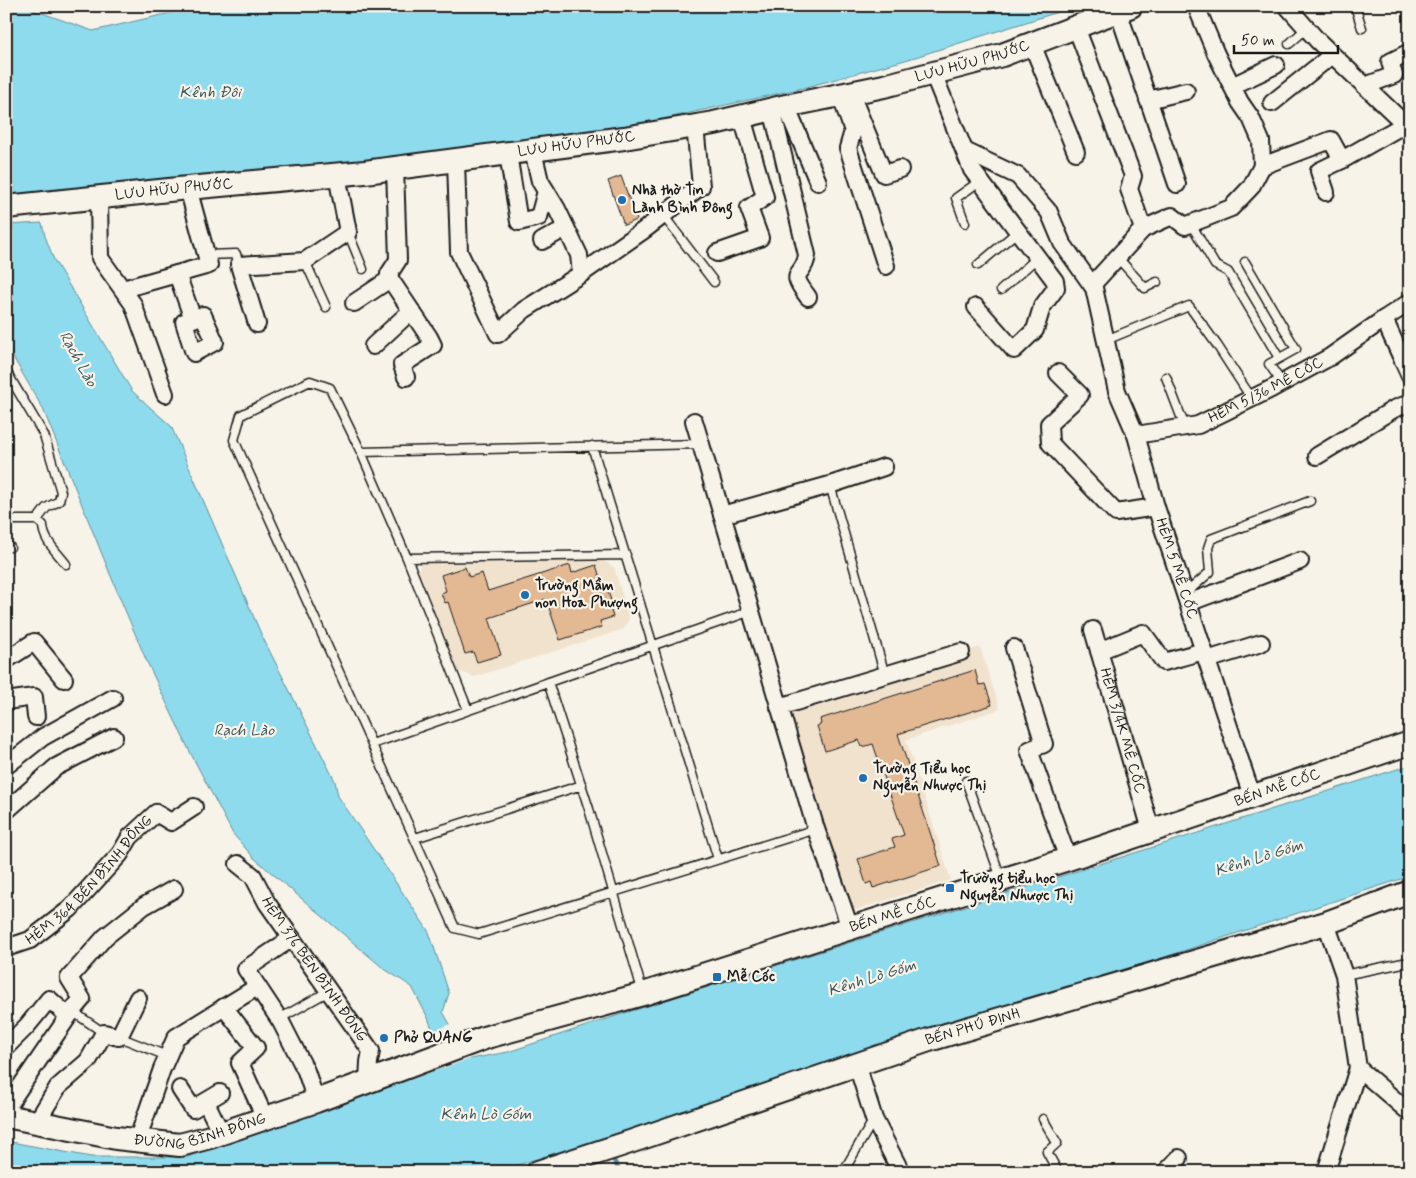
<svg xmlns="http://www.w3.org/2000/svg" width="1416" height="1178" font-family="Mynerve,sans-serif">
<rect width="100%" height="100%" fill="#f7f3e8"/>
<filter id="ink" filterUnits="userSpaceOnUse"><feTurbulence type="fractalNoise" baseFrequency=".02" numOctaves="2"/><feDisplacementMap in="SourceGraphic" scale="10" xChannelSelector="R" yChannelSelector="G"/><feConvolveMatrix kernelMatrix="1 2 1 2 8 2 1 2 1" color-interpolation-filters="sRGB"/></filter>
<g filter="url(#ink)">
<path fill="#f1e2ce" d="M602,560l12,7 15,52 -5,10 -150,48 -16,-6 -39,-99 1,-7 7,-3z
M980,647l20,62 -94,31 45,140 -99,31 -66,-201z"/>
<path fill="#8edbed" stroke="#608f99" d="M200,6h877l-168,53 -106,29 -154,34 -133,20 -164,21 -346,33v-188h22l65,23z
M42,223l3,13 9,24 78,131 39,35 91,210 73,145 3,15 91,136 20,61 -6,19 27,47 38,-7 114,-38 554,-174 234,-75v111l-227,75 -687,221h-490v-31l85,16h97l107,-45 149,-51 -16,-43 -16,-31 -29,-19 -129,-110 -21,-24 -44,-84 -42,-88 -30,-71 -74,-182 -37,-64v-84l3,-1 -3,-35z"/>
<path fill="#f7f3e8" d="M453,1023l18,33 13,-2 -84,29 -2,-6 43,-17 -10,-27z"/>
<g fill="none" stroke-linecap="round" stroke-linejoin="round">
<path stroke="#608f99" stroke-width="4.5" d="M10,220l1,9
M611,1155l9,17"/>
</g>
<path fill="#e3b993" stroke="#1c1c1c" d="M621,176l16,44 -13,5 -16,-44z
M570,565l2,8 24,-8 7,22 3,-1 5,14 -3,1 5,16 -13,4 2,6 -42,13 -14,-41 -57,19 12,37 -24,7 -4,-10 -8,2 -17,-52 -3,1 -4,-10 5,-2 -5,-16 24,-8 4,10 13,-4 6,18z
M975,670l4,15 6,-1 7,21 -94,29 43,132 -68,22 -2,-6 -5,2 -8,-25 37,-12 -3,-8 12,-4 -31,-91 -11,3 -3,-7 -34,11 -8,-25 4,-2 -1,-5z"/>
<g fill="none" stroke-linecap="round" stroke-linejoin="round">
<g stroke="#1c1c1c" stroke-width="11">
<path id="lane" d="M1355,6l7,22
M1289,44l18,-16
M663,215l51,67
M965,223l-9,-25 24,-17
M1191,224l24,41 13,7 51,86
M348,232l15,37
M206,255l30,-1 3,11
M1117,257l28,31 12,-6
M305,261l21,46
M1245,262l51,87 -27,15 13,19
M978,265l40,-34
M1001,290l36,-32
M1106,340l83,-34 28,39 35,54
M6,371l38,64 17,57 -2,9 -13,7 -9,12
M1166,377l19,50
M701,444l-340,8 -31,-64 -20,-7 -69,34 -7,25 221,488 24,6 337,-105
M592,446l126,413
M361,452l46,106 61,152
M830,485l55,190
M6,517l4,3h27l6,5c0,15 14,27 23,39
M6,548l4,-1
M407,558l219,-3
M1185,594l25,-22 -2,-24 3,-9 99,-38
M548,682l41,127 54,184
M372,744l379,-133
M966,781l35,97
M415,838l167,-53
M1344,975l59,-12h7
M72,1011l32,22
M279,1019l50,-28
M119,1037l48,19
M1043,1119l14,24 -10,9 11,20
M843,1172l31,-53"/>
</g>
<g stroke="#1c1c1c" stroke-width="20">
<g id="street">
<path d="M1196,6l20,48 24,48 11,16 10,23 1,25 69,-26 11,20 63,-36"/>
<path d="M1287,6l30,34 93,89"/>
<path d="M1118,11l59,173"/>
<path d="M1076,27l57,149 -4,13 14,40 -51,56"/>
<path d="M1032,44l44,108"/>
<path d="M933,73l39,97 83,111 1,7 -14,19 -7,23 -21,20 -38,-43"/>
<path d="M1232,86l44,-21"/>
<path d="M1365,86l29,-11 -4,-13 18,-9"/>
<path d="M850,92l34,82 16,-5"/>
<path d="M840,94l13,37 -5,17 38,118"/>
<path d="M1148,100l38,-9"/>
<path d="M1272,103l60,-48"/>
<path d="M786,106l32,76"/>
<path d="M772,109l35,146c-3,24 -21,13 1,42"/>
<path id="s1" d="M965,151l53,25 31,36 13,31 32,45 23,103 19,44 20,72 96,289"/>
<path d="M508,154l11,68 20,-5 7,-26"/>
<path d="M456,161l3,91 39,82 26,-24 57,-36 -2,-19 -22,-46 -17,-28 -7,-30"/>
<path d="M395,168l3,92 -9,14 1,5 39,58 4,8 -31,20 4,12"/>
<path d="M1326,192l-7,-21 23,-11"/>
<path d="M99,198l1,60 33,46 32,90"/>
<path d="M1143,229l29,-13 13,10 46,-18 20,-21 11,-21"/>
<path d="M542,241l24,-13"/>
<path d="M717,253l43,-15 -11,-30 16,-11 -23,-80"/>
<path d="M177,274l16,45 -9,3 10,31 21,-11 -12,-27 -10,4"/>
<path d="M581,274l63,-44 57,-44 -6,-60"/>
<path d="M123,289l86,-24 -21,-77"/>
<path d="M1410,302l-26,17 26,57"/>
<path d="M354,303l36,-24"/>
<path d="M257,324l-18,-59 66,-4 43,-29 -11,-57"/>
<path d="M373,346l38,-35"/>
<path d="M1058,373l22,22 -31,29 1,19 66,70 40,-6"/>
<path d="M694,421l122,408 34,99"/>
<path id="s2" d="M1136,435l62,-10 73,-36 59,-32 54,-38"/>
<path d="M1317,456l77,-47 13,-5"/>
<path d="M722,515l108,-30 54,-18"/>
<path d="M1188,603l112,-42"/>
<path id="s3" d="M1093,630l58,200"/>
<path d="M1014,648l30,96 -15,6 39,109"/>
<path d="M1099,651l44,-18 21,29 40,-11"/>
<path d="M6,660l28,-18 30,37"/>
<path d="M1207,660l54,-17"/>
<path d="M6,701l28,-4 2,20"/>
<path d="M779,707l182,-55"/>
<path d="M6,766l37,-29 70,-39"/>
<path d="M6,811l50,-44 58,-30"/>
<path id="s4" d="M238,864l15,12 14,27 104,148 -2,11 -1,19"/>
<path d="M1326,923l18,52 14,93 52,45"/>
<path d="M292,938l-46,31 35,53 25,49 10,30"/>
<path id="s5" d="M6,948l24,-8 40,-31 50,-55 10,-17 26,-24 15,9 23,-15"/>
<path d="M224,1007l32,41 -16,15 25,55"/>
<path d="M6,1047l21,-21 22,-27 19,17"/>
<path d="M857,1065l17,54 27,53"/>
<path d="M180,1089l13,20 27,-16"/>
<path d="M206,1102l15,31"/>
<path d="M6,1108l66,-97 10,-12 -13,-21 36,-41 39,-31 30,-17"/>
<path d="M36,1123l22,-36 30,-26 16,-28 15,4 19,-39"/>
<path d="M137,1141l25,-72 14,-32 81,-50"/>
<path d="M1166,1172l13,-14"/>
<path d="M1326,1172l32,-104"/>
</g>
</g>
<g stroke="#1c1c1c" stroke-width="26">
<g id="secondary">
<path id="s6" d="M6,207l182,-19 177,-16 259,-34 90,-15 72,-17 98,-20 118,-31 129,-49"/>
<path id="s7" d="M6,1116l110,22 64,7 30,-8 106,-36 171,-64 156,-43 425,-135 342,-116"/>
<path id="s8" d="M538,1172l86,-28 305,-104 397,-117 84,-31"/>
</g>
</g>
<use href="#lane" stroke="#f7f3e8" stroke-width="8"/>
<use href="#street" stroke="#f7f3e8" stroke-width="16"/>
<use href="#secondary" stroke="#f7f3e8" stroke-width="22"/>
</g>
</g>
<g fill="#1f6fb2" stroke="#f7f3e8" stroke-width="2">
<circle cx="622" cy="200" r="5"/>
<circle cx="525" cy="595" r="5"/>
<circle cx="863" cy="778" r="5"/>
<rect x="945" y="883" width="10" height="10" rx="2.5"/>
<rect x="712" y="972" width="10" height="10" rx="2.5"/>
<circle cx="384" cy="1038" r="5"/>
</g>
<g text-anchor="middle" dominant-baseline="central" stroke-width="4.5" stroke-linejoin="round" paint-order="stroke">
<g font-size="15" fill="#1c1c1c" stroke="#f7f3e8">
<text stroke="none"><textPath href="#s6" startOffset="979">LƯU HỮU PHƯỚC</textPath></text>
<text stroke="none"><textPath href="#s6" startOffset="574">LƯU HỮU PHƯỚC</textPath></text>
<text stroke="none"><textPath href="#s6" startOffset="169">LƯU HỮU PHƯỚC</textPath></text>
<text stroke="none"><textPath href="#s2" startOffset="139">HẺM 5/36 MỄ CỐC</textPath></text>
<text stroke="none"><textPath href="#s1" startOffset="488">HẺM 5 MỄ CỐC</textPath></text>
<text stroke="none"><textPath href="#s3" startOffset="105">HẺM 3/4K MỄ CỐC</textPath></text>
<text stroke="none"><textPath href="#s7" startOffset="1331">BẾN MỄ CỐC</textPath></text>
<text stroke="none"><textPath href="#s5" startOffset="110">HẺM 364 BẾN BÌNH ĐÔNG</textPath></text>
<text stroke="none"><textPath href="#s7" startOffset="926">BẾN MỄ CỐC</textPath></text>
<text stroke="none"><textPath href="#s4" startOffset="131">HẺM 376 BẾN BÌNH ĐÔNG</textPath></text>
<text stroke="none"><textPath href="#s8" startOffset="458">BẾN PHÚ ĐỊNH</textPath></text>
<text stroke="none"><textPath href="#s7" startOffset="198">ĐƯỜNG BÌNH ĐÔNG</textPath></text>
</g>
<g font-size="15" font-weight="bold" fill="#1c1c1c" stroke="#f7f3e8" text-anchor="start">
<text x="632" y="191">Nhà thờ Tin<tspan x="632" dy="17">Lành Bình Đông</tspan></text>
<text x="535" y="586">Trường Mầm<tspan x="535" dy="17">non Hoa Phượng</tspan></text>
<text x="873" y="769">Trường Tiểu học<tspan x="873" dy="17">Nguyễn Nhược Thị</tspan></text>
<text x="960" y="879">Trường tiểu học<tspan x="960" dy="17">Nguyễn Nhược Thị</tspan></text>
<text x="727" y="977">Mễ Cốc</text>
<text x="394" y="1038">Phở QUANG</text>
</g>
<g font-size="16" font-style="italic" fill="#3e555b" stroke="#f7f3e8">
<text x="210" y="92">Kênh Đôi</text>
<text transform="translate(78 359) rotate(61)">Rạch Lào</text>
<text x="244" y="730">Rạch Lào</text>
<text transform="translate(1259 858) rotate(-17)">Kênh Lò Gốm</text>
<text transform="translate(872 978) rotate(-17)">Kênh Lò Gốm</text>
<text x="486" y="1114">Kênh Lò Gốm</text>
</g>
</g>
<rect width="1416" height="1178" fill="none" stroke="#f7f3e8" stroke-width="25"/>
<rect x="12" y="12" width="1391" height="1153" fill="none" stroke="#1c1c1c" stroke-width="2" filter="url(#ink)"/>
<path d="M1234 45v8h104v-8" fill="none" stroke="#1c1c1c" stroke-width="2.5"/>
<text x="1241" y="45" font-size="15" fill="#1c1c1c" stroke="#f7f3e8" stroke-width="4" paint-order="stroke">50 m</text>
</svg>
